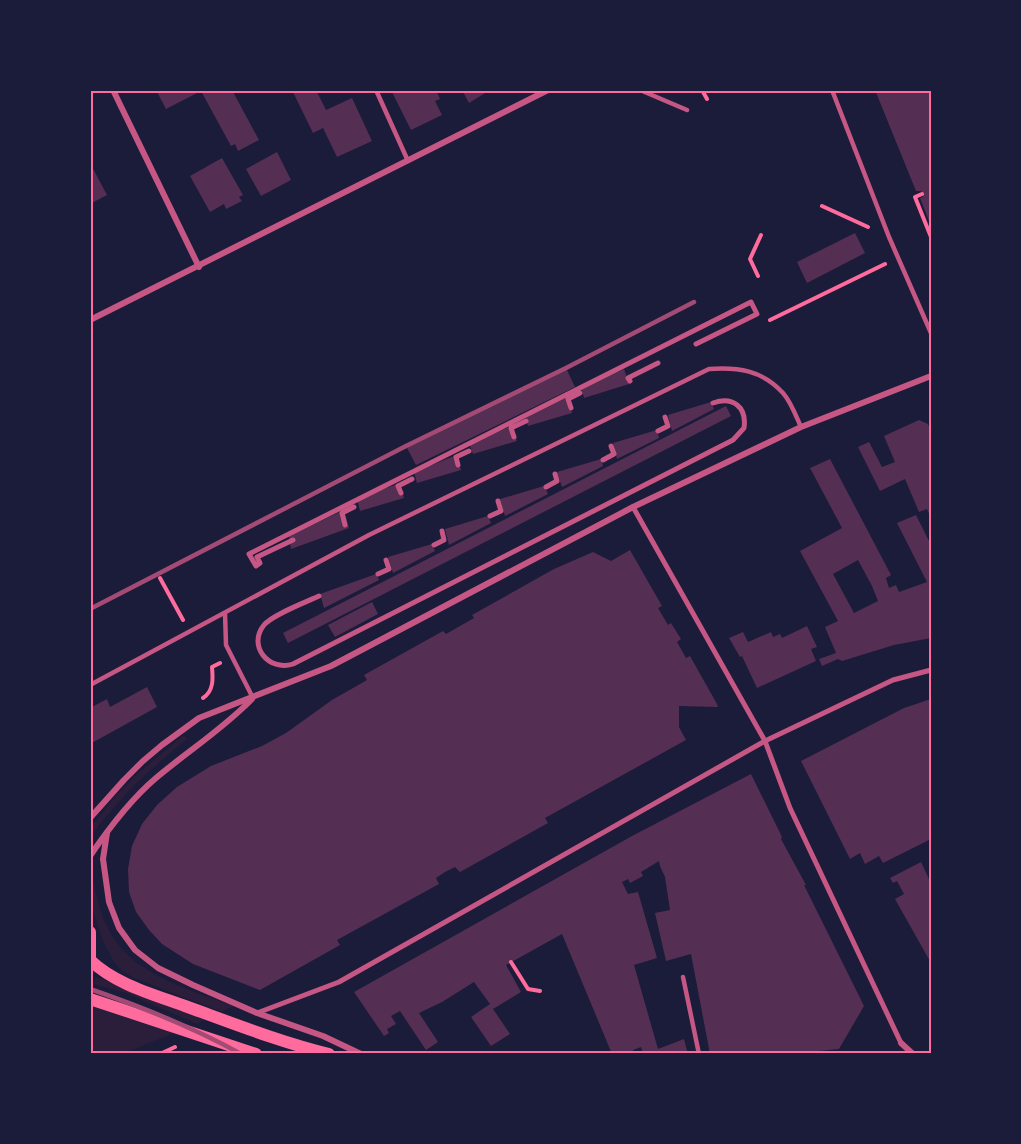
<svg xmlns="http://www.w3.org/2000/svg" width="1021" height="1144" font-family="'PT Sans',sans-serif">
<rect width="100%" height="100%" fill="#1b1b3a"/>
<path fill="#2a1e3b" d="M184,735l3,4c-36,29 -70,60 -97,99v-10l26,-32 20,-21z
M90,874c5,11 8,33 15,48 22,52 79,65 128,84l-11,6 -88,-34 -12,-7 -8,-9 -11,-21 -13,-39z
M96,977l35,12 73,31 -7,4 -71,-31 -32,-9z
M90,1003l89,28 -57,23h-32z"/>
<path fill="#542f53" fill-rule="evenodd" d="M156,90h76l27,50 -21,11 -3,-7 -4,2 -30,-55 -35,18z
M292,90h24l10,20 26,-12 20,43 -35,16 -14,-29 -10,5z
M391,90h45l4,9 -5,2 7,14 -31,15z
M462,90h28l-21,13z
M875,90h56v136l-11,-28 3,-1 -2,-6h-5z
M277,152l14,28 -30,16 -15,-27z
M222,158l21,37 -4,2 3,4 -16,8 -2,-5 -14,8 -20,-36z
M90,163l17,32 -17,9z
M855,233l10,20 -58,30 -10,-21z
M566,368l9,19 -159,78 -10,-19z
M624,369l5,15 -45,14 -3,-11z
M567,397l5,16 -44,13 -3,-11z
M711,402l3,7 -42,22 -4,-16z
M726,406l5,10 -443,227 -5,-10z
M919,420l9,4 3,8v86l-4,-9 -8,3 -14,-33 -25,12 -22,-44 11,-5 13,25 13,-5 -11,-26z
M512,426l5,15 -44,13 -4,-11z
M657,430l2,8 -42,21 -4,-16z
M457,455l4,15 -44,13 -3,-11z
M601,459l2,7 -41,21 -5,-15z
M830,459l61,116 -5,3 3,10 7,-3 3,7 28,-10 -30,-59 19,-8 14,28 1,-1v96l-37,7 -52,16 -4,-2 -16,7 -3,-7 17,-6 -11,-26 13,-6 -38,-70 42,-23 -32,-60zM858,560l14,26 6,15 -24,12 -21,-39z
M400,483l4,15 -44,13 -3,-12z
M544,486l4,8 -43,22 -5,-17z
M344,510l5,18 -58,21 -2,-13z
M488,516l3,7 -42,22 -4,-16z
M432,544l3,7 -42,22 -5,-16z
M630,550l32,56 -4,2 10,17 3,-2 10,16 -4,3 9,16 4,-2 27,48 1,3 -39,-1v21l7,13 -141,78 3,5 -88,49 -5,-5 -10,5 -9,6 3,6 -102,56 3,5 -80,45 -67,-26 -31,-20 -13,-14 -13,-18 -7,-20 -1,-23 4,-23 10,-22 15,-19 20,-18 34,-21 51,-20 24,-13 46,-33 35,-20 -3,-5 79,-44 3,3 28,-16 -2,-3 82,-46 39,-17 18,9z
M376,574l3,6 -55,28 -4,-14z
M372,602l6,12 -43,23 -7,-12z
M807,626l10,21 -6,2 5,12 -59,27 -15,-32 -2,1 -11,-19 14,-6 5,10 23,-10 2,5 7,-3 2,4z
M147,687l10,20 -67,37v-36l17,-9 3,8z
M931,699v140l-48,24 -4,-7 -14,8 -5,-11 -10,6 -49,-98 103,-53z
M751,774l31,63 -1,2 25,46h-2l60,121 -25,43 -51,5h-78l-19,-100 -25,7 -11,-48 15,-3 -5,-33 -5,-11 -1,-5 -18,11 2,4 -13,7 -2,-4 -6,3 6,12 10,-2 19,66 -23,7 24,84 26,-10 4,15h-45l-2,-7 -8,3 2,4h-23l-50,-120 -56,31 15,27 -28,17 17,25 -19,12 -20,-29 19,-13 -16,-22 -32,20 -23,11 19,29 -12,8 -26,-39 -9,5 5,8 -9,5 2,4 -5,3 -30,-44 278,-156z
M921,862l8,17 2,-1v85l-36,-64 9,-5 -7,-13 -4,2 -3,-5z"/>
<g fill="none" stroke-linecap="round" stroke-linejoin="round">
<path stroke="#ff6b9d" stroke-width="4" d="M702,90l5,9
M922,194l-7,3 16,40
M822,206l46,21
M758,276l-8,-17 11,-24
M770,320l115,-56
M160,578l23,42
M203,698c11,-7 10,-20 9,-31l8,-4
M511,962l17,27 12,2
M160,1054l15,-7"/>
<path stroke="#c65784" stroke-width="4.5" d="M376,90l32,71
M640,90l47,20
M832,90l57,147 42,96
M225,613l1,32 27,53
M90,685l279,-150 340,-166c29,-2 53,1 74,24 8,9 13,23 18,34
M683,977l16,77"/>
<path stroke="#c65784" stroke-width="5" d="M630,381l-2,-3 30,-15
M571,408l-3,-9 12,-6
M658,431l10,-5 -3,-9
M514,437l-3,-9 15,-7
M603,460l11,-6 -3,-8
M458,465l-2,-8 13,-6
M546,487l11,-6 -2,-7
M401,493l-3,-7 14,-7
M633,507l132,234 25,67 111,235
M490,516l11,-5 -3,-10
M345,525l-3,-12 12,-6
M293,540l-36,17 3,6 -4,3 -7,-12 502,-252 6,12 -61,30
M434,545l10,-5 -2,-9
M378,574l11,-5 -3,-9
M319,596c-13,6 -47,19 -55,29 -17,21 5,47 29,39l440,-224 11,-12c3,-21 -11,-32 -31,-25
M257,1013l82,-31 426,-241 128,-61 38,-10"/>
<path stroke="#c65784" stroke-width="6" d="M113,90l86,177
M90,320l458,-230
M90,818l34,-38 19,-19 19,-16 37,-27 132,-52 302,-159 168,-80 130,-51
M107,833l-4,26 6,43 10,26 16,22 23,18 35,17 64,28 66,23 38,18
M90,856c19,-28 40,-56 66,-78 32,-27 67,-49 96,-79
M901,1043l12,11"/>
<path stroke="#ff6b9d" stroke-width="12" d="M90,932v25
M90,960c25,24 62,34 95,46 47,17 95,36 144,48
M90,999l166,55"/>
<path stroke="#a44b75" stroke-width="4.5" d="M90,609l316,-163 160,-78 128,-66
M90,989c52,18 103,38 151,65"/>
</g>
<rect width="1021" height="1144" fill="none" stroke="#1b1b3a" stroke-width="183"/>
<rect x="92" y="92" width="838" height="960" fill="none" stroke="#ff6b9d" stroke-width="2"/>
</svg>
